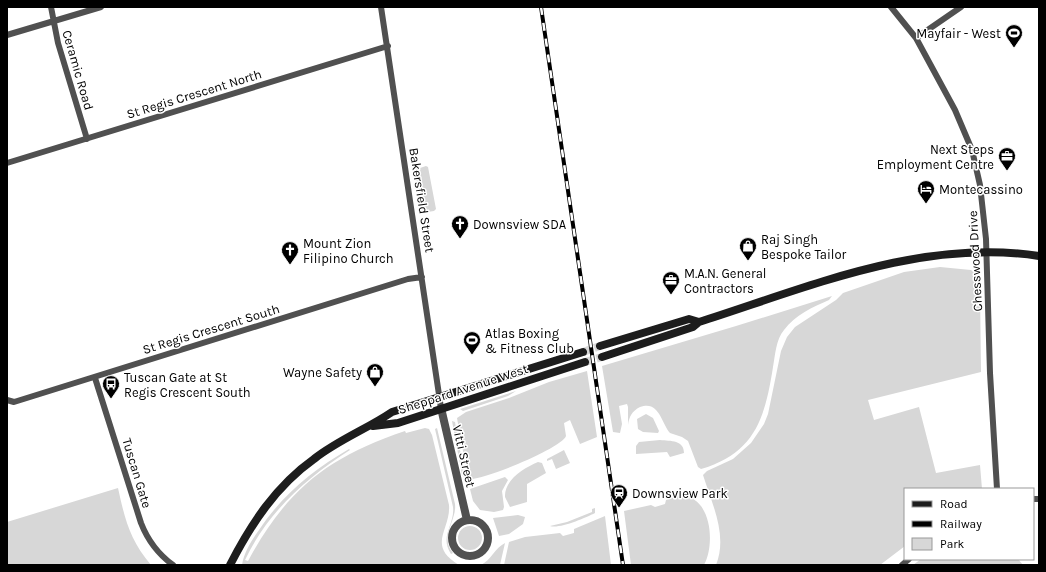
<svg xmlns="http://www.w3.org/2000/svg" width="1046" height="572" font-family="Karla,sans-serif">
<rect width="100%" height="100%" fill="#fff"/>
<path fill="#d7d7d7" d="M426,166l2,1 8,42 -2,2 -13,2 -7,-43z
M940,267l31,3 6,5 3,17 1,80 -113,28 6,20 45,-13 17,66 44,-8 2,24h-77v57l-25,19h-164c12,-30 -4,-61 -13,-90l4,-4 26,-12 18,-16 13,-19 4,-10 13,-63 6,-14 8,-10 41,-27 7,-7 61,-21z
M832,296l-3,4c-16,7 -34,15 -45,30 -8,9 -9,26 -11,37 -8,51 -18,86 -72,102l-3,-2 -10,-26 -6,-4 -12,-4c-9,-11 -11,-33 -30,-26 -8,4 -11,10 -12,18v-18l-1,-3 -8,2 3,18 -2,9 -7,-1 -11,-66 134,-40z
M587,371l10,66 -17,7 -10,-24 -6,3 2,13c-4,12 -84,45 -98,43l-11,-61 9,-6 43,-14 40,-16z
M516,391l-8,5 -45,15 -3,-2z
M646,414l7,4 6,13 -1,2 -15,-1 -5,-3 -1,-10z
M452,421l3,1 10,56 -3,-3z
M425,428l4,1 3,6 17,70c2,25 -23,40 10,60h-217c2,-13 10,-25 17,-35 24,-36 54,-60 90,-81l1,1c-44,28 -83,63 -105,110l3,1c39,-72 80,-104 157,-130l1,2z
M437,428l18,76c2,17 -16,32 -2,49l-2,1c-12,-18 4,-29 2,-47l-18,-78z
M660,440c11,1 24,0 24,13l-14,4 -3,-5 -31,2v-8l3,-4z
M564,450l6,13 -14,6 -4,-10 -5,2v-2z
M538,462l4,1 4,10 -19,11v18l-17,5 -5,-10c-1,-17 19,-29 33,-35z
M505,477l3,3 -6,11 2,16 -1,3 -9,2 -14,-2 -7,-9 -3,-12z
M118,488c7,32 12,52 33,77h-144v-43z
M678,496c33,-3 38,47 26,69h-73l-7,-54 27,-6 4,2 10,-3 1,-4z
M595,508v5c-10,5 -35,16 -45,13l17,-4 25,-10v-3z
M518,515l7,2 -2,7 -14,10 -10,2 -6,-18z
M605,516l6,49h-107l5,-23 16,-5 35,-4 3,3 11,-3v-4z
M458 538a12 12 0 1 1 24 0a12 12 0 1 1-24 0Z
M505,543l-5,22h-19c10,-5 14,-17 24,-22z
M921,559h97l5,6h-110z"/>
<g fill="none" stroke-linecap="round" stroke-linejoin="round">
<path stroke="#d9d9d9" stroke-width="8" stroke-dasharray="8 4" stroke-linecap="butt" d="M583,352l17,-6
M585,362l17,-5"/>
<path stroke="#505050" stroke-width="6" d="M51,7l7,36 29,96
M381,7l60,401
M891,7l25,31 39,72 17,40 8,35 6,54 4,134 7,116
M7,35l94,-28
M916,38l45,-31
M7,163l381,-117
M95,378l46,145c7,18 17,31 32,42
M7,400l7,2 394,-123 14,-2
M1033,499h6
M902,565l7,-6"/>
<path stroke="#505050" stroke-width="8" d="M441,408l26,112
M452 538a18 18 0 1 1 36 0a18 18 0 1 1-36 0Z"/>
<path stroke="#1d1d1d" stroke-width="8" d="M600,346l89,-27 10,3
M602,357l91,-30 6,-5c110,-35 223,-84 340,-66
M373,426l25,-3 187,-61
M230,565c21,-41 46,-79 84,-106 24,-19 53,-30 78,-47l191,-60"/>
<g stroke="#000" stroke-width="4">
<path id="rail" d="M541,7l82,558"/>
</g>
<use href="#rail" stroke="#fff" stroke-width="2.5" stroke-dasharray="8" stroke-linecap="butt"/>
</g>
<defs>
<g id="stadium-pin" transform="scale(0.9)"><path d="M0 17L-7.5 6A9.5 9.5 0 1 1 7.5 6Z" fill="#000" stroke="#fff"/><path d="M0-5a6.5 5 0 1 0 0 10a6.5 5 0 1 0 0-10ZM-3.5-1.8h7v3.6h-7Z" fill="#fff"/></g>
<g id="office-pin" transform="scale(0.9)"><path d="M0 17L-7.5 6A9.5 9.5 0 1 1 7.5 6Z" fill="#000" stroke="#fff"/><path d="M-6-3h4V-5.5h4V-3h4V5H-6ZM-1-4.5V-3h2v-1.5ZM-6 0V1H6V0Z" fill="#fff"/></g>
<g id="hotel-pin" transform="scale(0.9)"><path d="M0 17L-7.5 6A9.5 9.5 0 1 1 7.5 6Z" fill="#000" stroke="#fff"/><path d="M-6-4.5h1.5V1H6V5H4.5V3h-9V5H-6ZM-4 0a1.8 1.8 0 1 1 3.6 0ZM.5 0V-2.5h3Q6-2.5 6 0Z" fill="#fff"/></g>
<g id="church-pin" transform="scale(0.9)"><path d="M0 17L-7.5 6A9.5 9.5 0 1 1 7.5 6Z" fill="#000" stroke="#fff"/><path d="M-1.2-6h2.4v3.5h3.3v2.4h-3.3V6h-2.4V-.1h-3.3v-2.4h3.3Z" fill="#fff"/></g>
<g id="shop-pin" transform="scale(0.9)"><path d="M0 17L-7.5 6A9.5 9.5 0 1 1 7.5 6Z" fill="#000" stroke="#fff"/><path d="M-5-2.5h2.3a2.7 3.5 0 0 1 5.4 0H5L5.5 6h-11ZM-1.5-2.5h3a1.5 2.3 0 0 0-3 0Z" fill="#fff"/></g>
<g id="bus-pin" transform="scale(0.9)"><path d="M0 17L-7.5 6A9.5 9.5 0 1 1 7.5 6Z" fill="#000" stroke="#fff"/><path d="M-5-6H5V4H4V6H2V4H-2V6H-4V4H-5ZM-3.5-4V0h7V-4ZM-3.5 1.2v1.5H-2V1.2ZM2 1.2v1.5H3.5V1.2Z" fill="#fff"/></g>
<g id="station-pin" transform="scale(0.9)"><path d="M0 17L-7.5 6A9.5 9.5 0 1 1 7.5 6Z" fill="#000" stroke="#fff"/><path d="M-3-6H3Q5-6 5-4V2Q5 4 3 4L4.5 6H3L1.5 4h-3L-3 6H-4.5L-3 4Q-5 4-5 2V-4Q-5-6-3-6ZM-3.5-4v3h7v-3ZM-3.5 1v1.5H-2V1ZM2 1v1.5H3.5V1Z" fill="#fff"/></g>
</defs>
<g fill-rule="evenodd">
<use href="#stadium-pin" x="1014" y="33"/>
<use href="#office-pin" x="1007" y="156"/>
<use href="#hotel-pin" x="926" y="189"/>
<use href="#church-pin" x="460" y="224"/>
<use href="#shop-pin" x="748" y="246"/>
<use href="#church-pin" x="290" y="250"/>
<use href="#office-pin" x="671" y="280"/>
<use href="#stadium-pin" x="472" y="340"/>
<use href="#shop-pin" x="375" y="372"/>
<use href="#bus-pin" x="111" y="384"/>
<use href="#station-pin" x="619" y="493"/>
</g>
<g text-anchor="middle" dominant-baseline="central" stroke-width="3" stroke-linejoin="round" paint-order="stroke">
<g font-size="13" fill="#000" stroke="#fff" text-anchor="start">
<text x="1001" y="33" text-anchor="end">Mayfair - West</text>
<text x="994" y="149" text-anchor="end">Next Steps<tspan x="994" dy="15">Employment Centre</tspan></text>
<text x="939" y="189">Montecassino</text>
<text x="473" y="224">Downsview SDA</text>
<text x="761" y="239">Raj Singh<tspan x="761" dy="15">Bespoke Tailor</tspan></text>
<text x="303" y="243">Mount Zion<tspan x="303" dy="15">Filipino Church</tspan></text>
<text x="684" y="273">M.A.N. General<tspan x="684" dy="15">Contractors</tspan></text>
<text x="485" y="333">Atlas Boxing<tspan x="485" dy="15">&amp; Fitness Club</tspan></text>
<text x="362" y="372" text-anchor="end">Wayne Safety</text>
<text x="124" y="377">Tuscan Gate at St<tspan x="124" dy="15">Regis Crescent South</tspan></text>
<text x="632" y="493">Downsview Park</text>
</g>
<g font-size="13" fill="#000" stroke="#fff">
<text transform="translate(78 70) rotate(74)">Ceramic Road</text>
<text transform="translate(194 94) rotate(-17)">St Regis Crescent North</text>
<text transform="translate(422 200) rotate(81)">Bakersfield Street</text>
<text transform="translate(975 261) rotate(-93)">Chesswood Drive</text>
<text transform="translate(211 329) rotate(-17)">St Regis Crescent South</text>
<text transform="translate(463 389) rotate(-18)">Sheppard Avenue West</text>
<text transform="translate(464 456) rotate(77)">Vitti Street</text>
<text transform="translate(137 473) rotate(73)">Tuscan Gate</text>
</g>
</g>
<rect width="1046" height="572" fill="none" stroke="#000000" stroke-width="16"/>
<rect x="904" y="488" width="130" height="72" fill="#ffffff" stroke="#999999"/>
<rect x="912" y="501" width="20" height="6" fill="#1d1d1d" stroke="#999999"/>
<text x="940" y="508" font-size="12" fill="#000000">Road</text>
<rect x="912" y="521" width="20" height="6" fill="#000000" stroke="#999999"/>
<text x="940" y="528" font-size="12" fill="#000000">Railway</text>
<rect x="912" y="538" width="20" height="12" fill="#d7d7d7" stroke="#999999"/>
<text x="940" y="548" font-size="12" fill="#000000">Park</text>
</svg>
